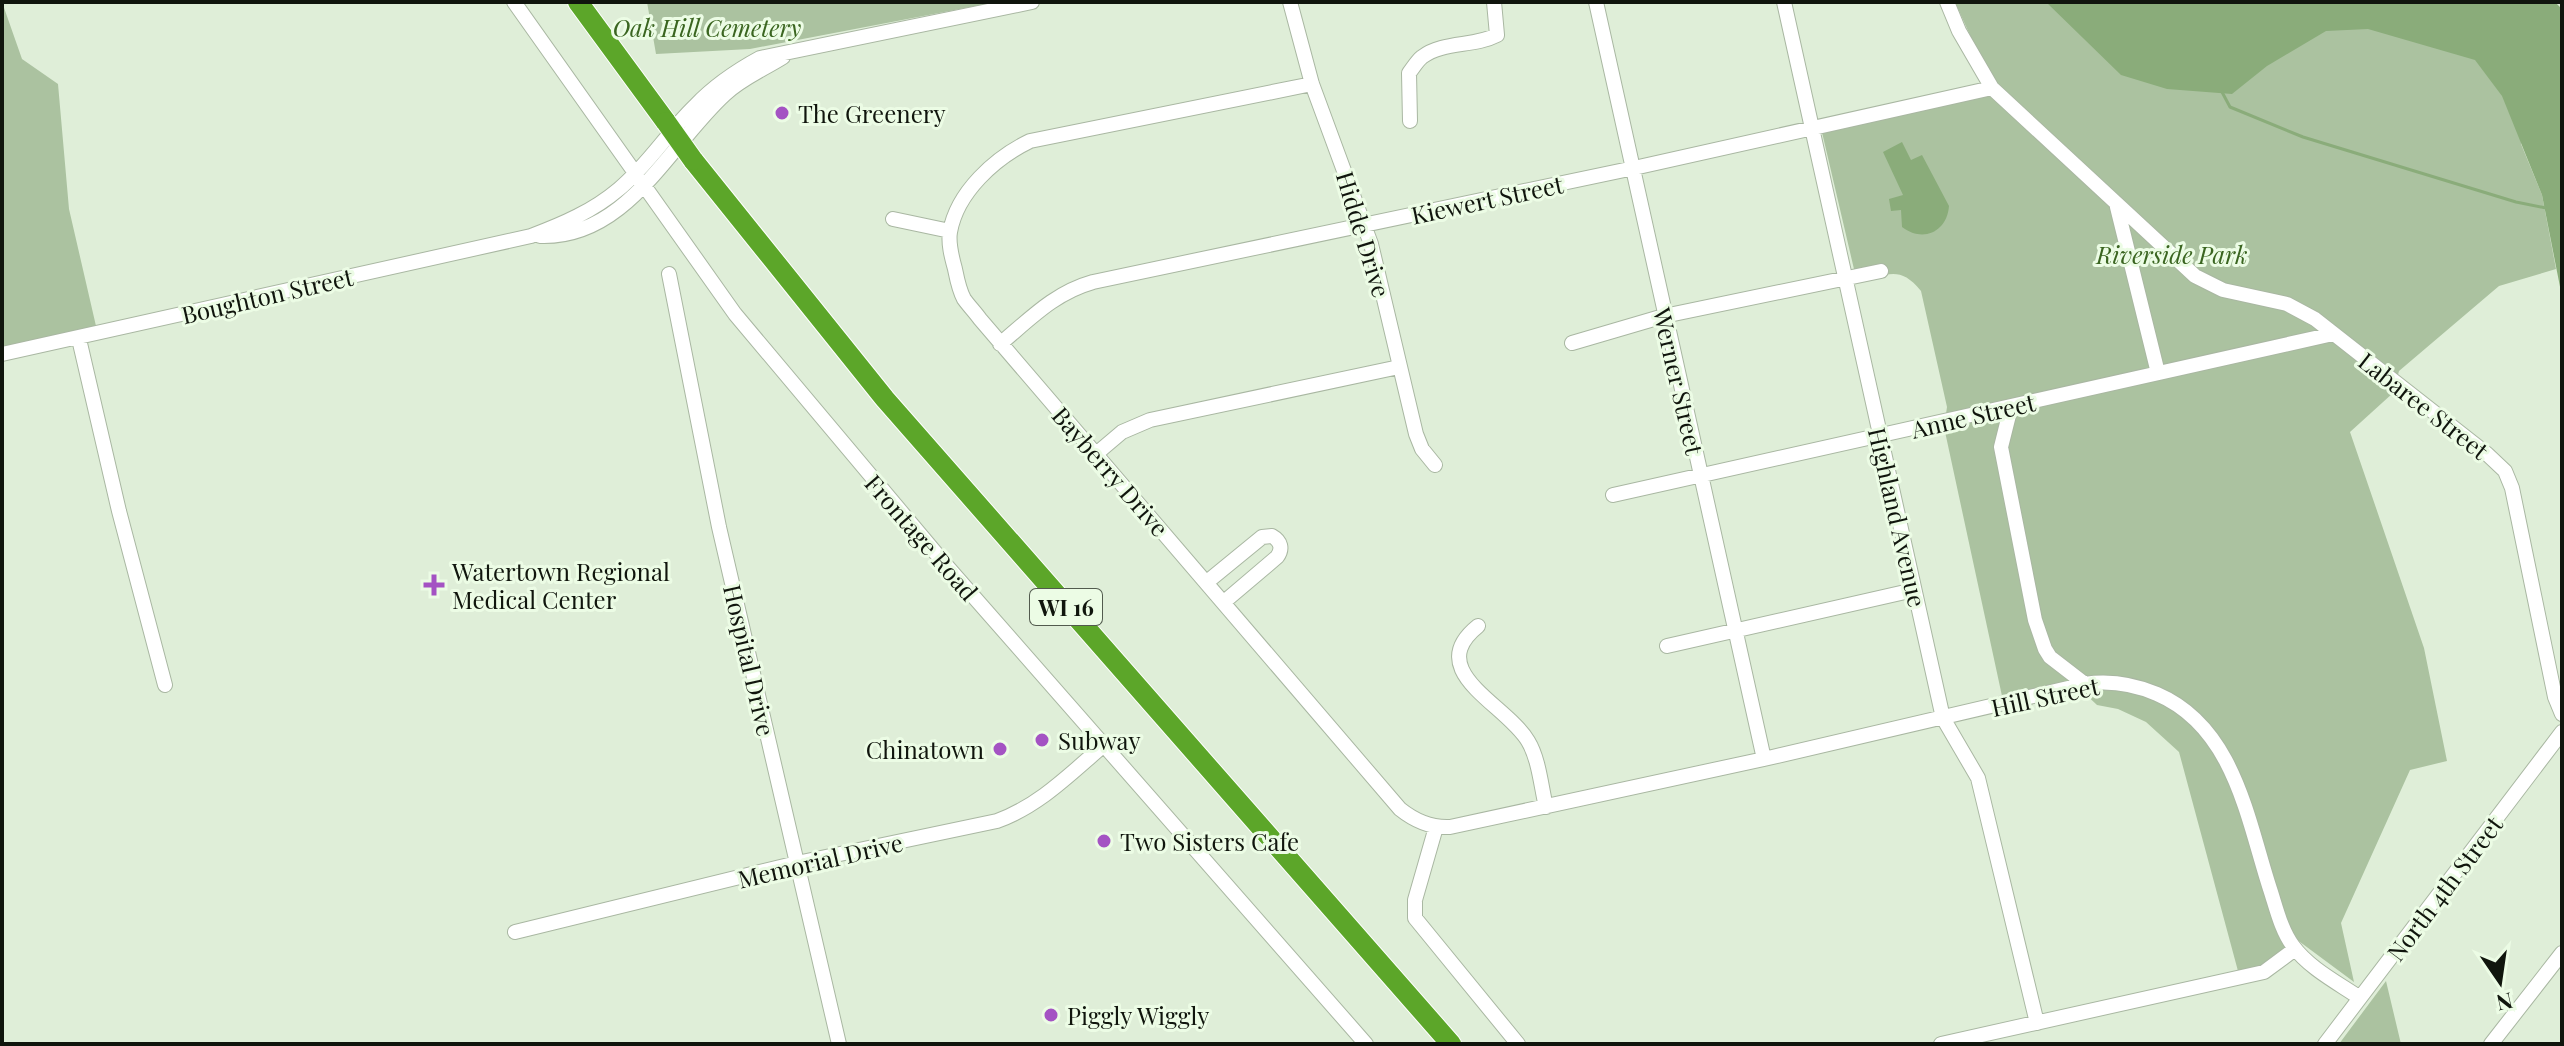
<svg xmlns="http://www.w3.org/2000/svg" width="2564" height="1046" font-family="'Playfair Display',serif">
<rect width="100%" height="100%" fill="#dfeed8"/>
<path fill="#abc2a0" d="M2,2l20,57 36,25 11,125 27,117 -94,21z
M647,2h339v2l-236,45 -94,5z
M1955,2h592l-26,142 21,51 14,74 -57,17 -100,85 -6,22 -43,39 74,216 23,113 -37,9 -69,153 13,59 -58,-43 -29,25 -29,7 -59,-219 -33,-30 -28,-13 -21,-4 -17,-16 -24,-5 -54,12 -58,-269 3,-20 -26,-116c-22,-27 -34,-15 -64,-9l-36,-154 159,-37 13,-15 -10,-12z
M2386,981l15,63h-62z"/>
<path fill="#8aac7a" d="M2046,2h509l7,7v288l-20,-102 -40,-99 -27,-36 -107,-31 -42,2 -59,35 -35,28 -65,-5 -46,-14z
M1902,142l9,18 11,-5 27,51c-2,26 -26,37 -47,21l-1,-17 -10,1 -2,-12 14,-4 -20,-43z"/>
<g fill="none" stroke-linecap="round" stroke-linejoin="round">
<path stroke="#8aac7a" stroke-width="3" d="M2222,92l8,15 73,30 213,65 30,6"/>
<g stroke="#a9b7a2" stroke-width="16">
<path id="minor" d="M514,2l221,312 210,250 421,480
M1290,2l22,82 59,160 45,190 6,15 13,16
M1596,2l168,757
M1784,2l159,716 35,60 59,245
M1947,2l12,29 33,57 203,188 28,14 64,14 28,15 172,135 18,17 7,17 43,209 7,17
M1312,84l-282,57c-35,17 -73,51 -80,91 -2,12 2,26 5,37 2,10 4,21 9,30 5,7 11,13 16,20l420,490c15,12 31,19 50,18l314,-68 321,-75c26,-4 48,0 72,10 77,33 90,124 113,195 6,18 11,41 23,57 16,22 45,37 67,52
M1410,121l-1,-48c4,-5 8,-12 13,-16 21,-16 52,-10 75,-22l-3,-33
M2117,207l41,166
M893,219l57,12
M540,236c87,3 129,-91 185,-142 17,-16 39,-25 58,-37
M669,274l50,253 120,517
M79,339l40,172 46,174
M1572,343l92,-27 217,-45
M1000,344c30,-25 54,-51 93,-62l541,-114 358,-80
M2,354l529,-118c32,-12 62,-25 88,-47 29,-24 49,-57 76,-83 19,-20 41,-35 65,-48l272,-56
M2011,407l-10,40 34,173 10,29 5,8 35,27
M1096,454l26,-22 28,-12 249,-53
M1613,495l720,-161
M1207,582l55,-45 10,-1c9,5 11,13 5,21l-53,45
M1478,626c-56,45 28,78 50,115 11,18 13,45 18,66
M1667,646l247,-56
M1436,827l-21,73v18l103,126
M515,932l282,-69 200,-42c42,-15 73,-47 107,-76
M1941,1044l323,-72 31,-23
M2325,1044l237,-312
M2491,1044l71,-91"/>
</g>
<g stroke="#fff" stroke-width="22">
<path id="highway" d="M578,2l88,120
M693,160l192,239 566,645"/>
</g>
<use href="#minor" stroke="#fff" stroke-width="14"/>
<use href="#highway" stroke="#5ca629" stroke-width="20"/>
<g stroke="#fff" stroke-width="22" stroke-linecap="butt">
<path id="highway-bridge" d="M666,122l27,38"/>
</g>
<use href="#highway-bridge" stroke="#5ca629" stroke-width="20"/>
</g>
<g fill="#a453c3" stroke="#ecfce5" stroke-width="3">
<circle cx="782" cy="113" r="8"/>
<path d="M430 573h8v8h8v8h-8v8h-8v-8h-8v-8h8z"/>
<circle cx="1042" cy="740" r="8"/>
<circle cx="1000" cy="749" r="8"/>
<circle cx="1104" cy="841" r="8"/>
<circle cx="1051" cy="1015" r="8"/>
</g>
<g text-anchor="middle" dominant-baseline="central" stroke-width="6" stroke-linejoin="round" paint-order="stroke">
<rect fill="#ecfce5" stroke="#525a4e" stroke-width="2" x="1030" y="589" width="72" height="36" rx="6"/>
<g font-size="22" font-weight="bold" fill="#10150d">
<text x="1066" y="607">WI 16</text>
</g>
<g font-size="24" font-style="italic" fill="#3a6520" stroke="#ecfce5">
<text x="707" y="27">Oak Hill Cemetery</text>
<text x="2172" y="254">Riverside Park</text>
</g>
<g font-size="24" fill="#10150d" stroke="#ecfce5" text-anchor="start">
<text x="798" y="113">The Greenery</text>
<text x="452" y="571">Watertown Regional<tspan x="452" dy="28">Medical Center</tspan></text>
<text x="1058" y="740">Subway</text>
<text x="984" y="749" text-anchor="end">Chinatown</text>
<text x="1120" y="841">Two Sisters Cafe</text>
<text x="1067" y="1015">Piggly Wiggly</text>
</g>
<g font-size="24" fill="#10150d" stroke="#ecfce5">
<text transform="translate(1487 199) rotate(-12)">Kiewert Street</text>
<text transform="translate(1364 234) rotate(73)">Hidde Drive</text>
<text transform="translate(267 295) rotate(-13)">Boughton Street</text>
<text transform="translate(1679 381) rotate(77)">Werner Street</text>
<text transform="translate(2424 405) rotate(38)">Labaree Street</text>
<text transform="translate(1973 415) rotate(-13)">Anne Street</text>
<text transform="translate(1111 471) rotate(49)">Bayberry Drive</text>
<text transform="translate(1898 517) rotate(77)">Highland Avenue</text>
<text transform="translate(922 537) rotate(49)">Frontage Road</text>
<text transform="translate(750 660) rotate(77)">Hospital Drive</text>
<text transform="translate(2045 696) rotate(-12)">Hill Street</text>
<text transform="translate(820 860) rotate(-13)">Memorial Drive</text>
<text transform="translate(2444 888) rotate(-53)">North 4th Street</text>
</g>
</g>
<rect width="2564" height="1046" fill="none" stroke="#10150d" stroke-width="8"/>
<g transform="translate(2500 982) rotate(167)" stroke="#ecfce5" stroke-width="6" paint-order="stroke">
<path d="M0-6L14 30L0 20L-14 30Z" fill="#10150d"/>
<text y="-12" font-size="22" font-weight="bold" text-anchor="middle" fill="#10150d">N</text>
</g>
</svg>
